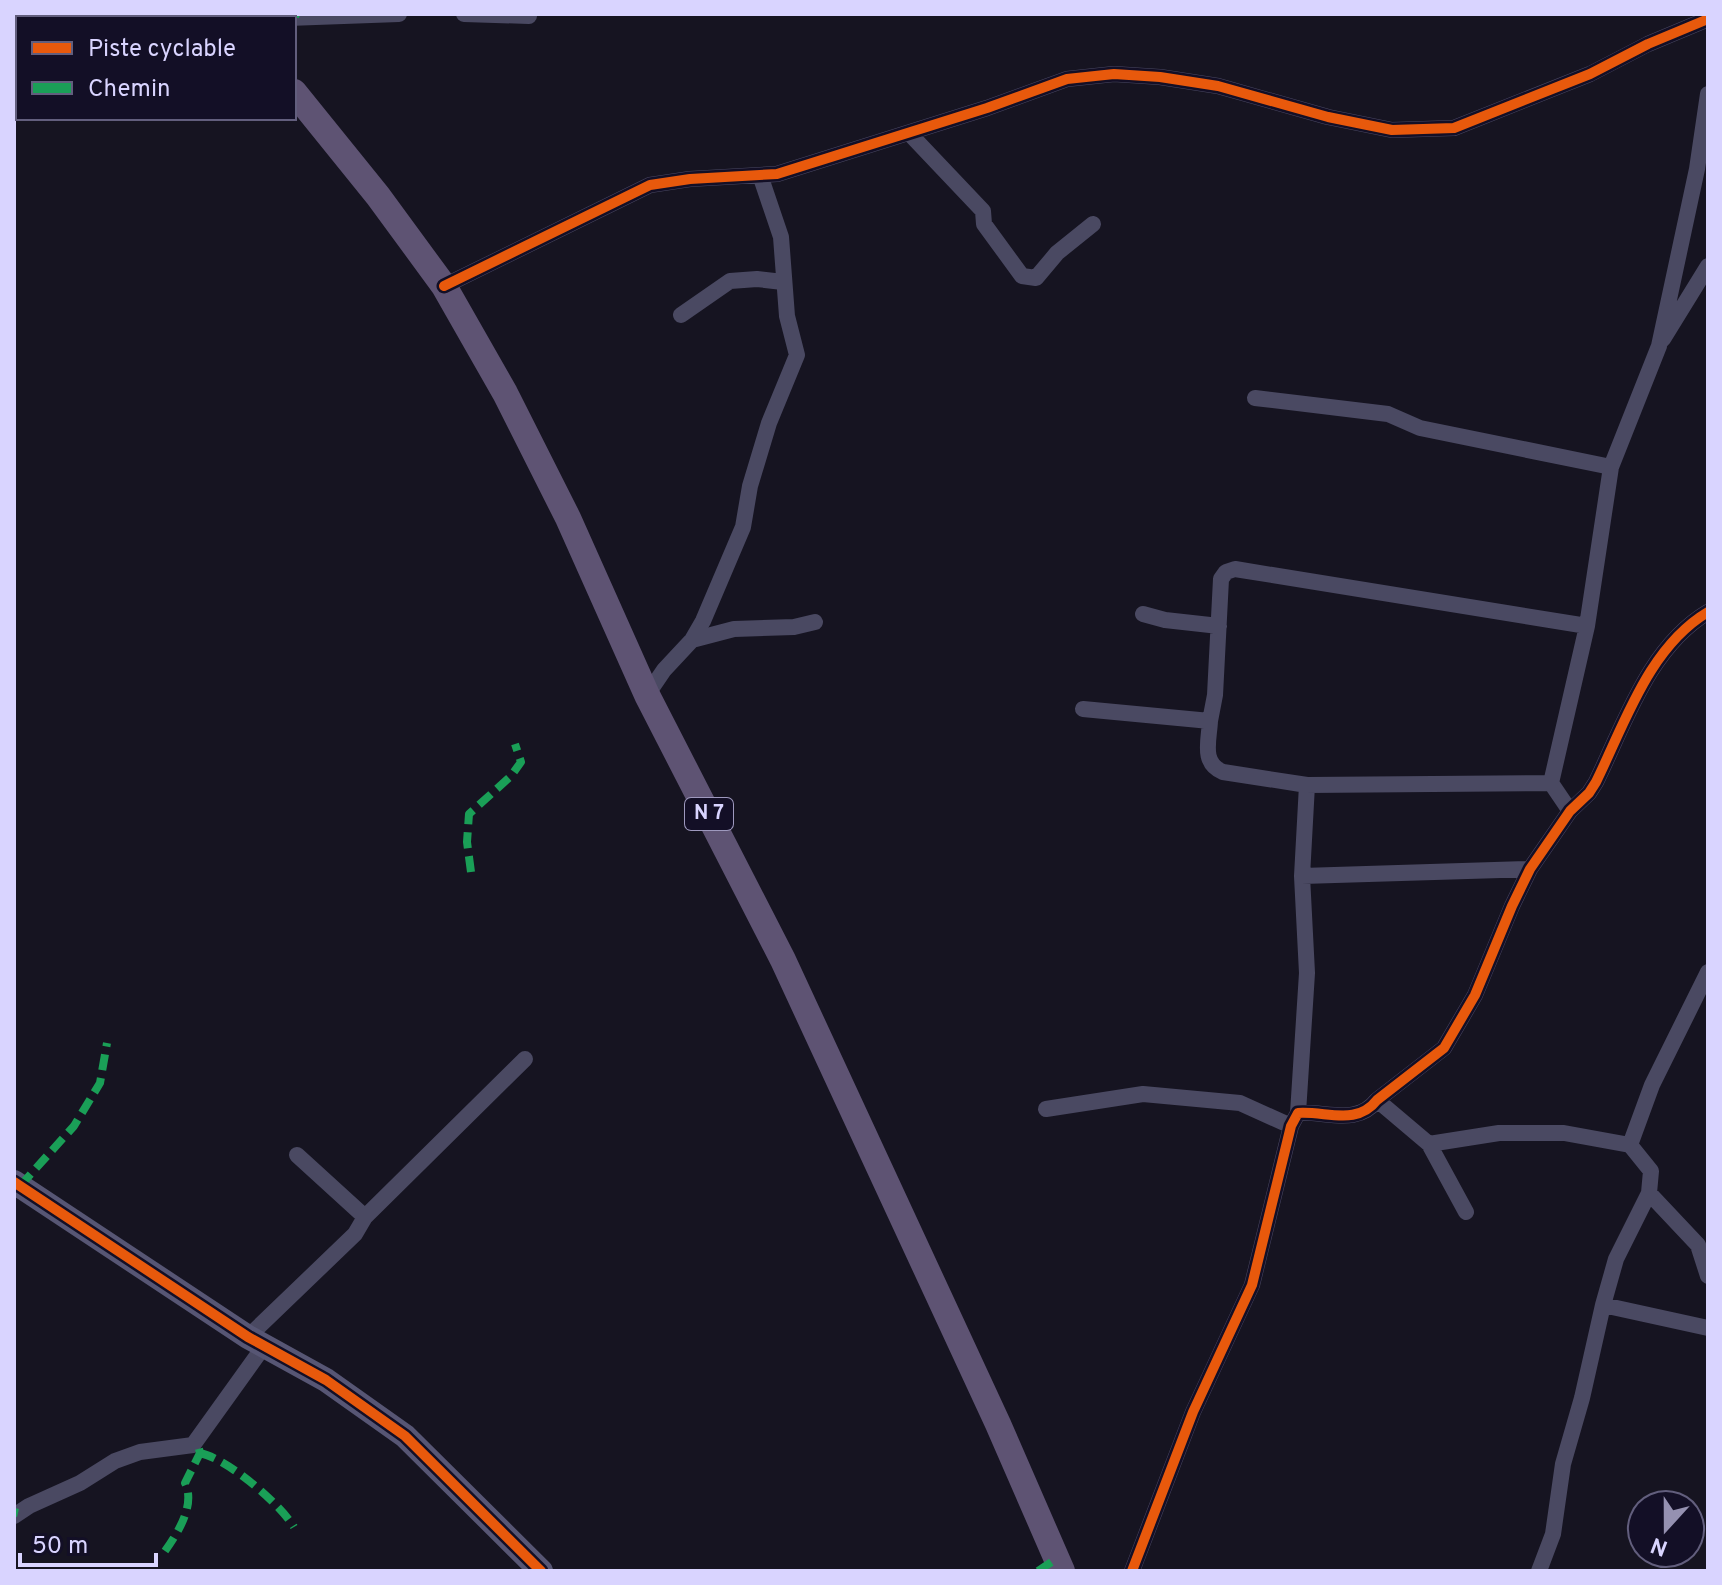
<svg xmlns="http://www.w3.org/2000/svg" width="1722" height="1585" font-family="Overpass,sans-serif">
<rect width="100%" height="100%" fill="#161421"/>
<g fill="none" stroke-linecap="round" stroke-linejoin="round">
<path stroke="#4a4962" stroke-width="16" d="M464,14l65,2
M288,18l111,-4
M14,86l4,-1
M909,133l74,78 1,13 38,52 14,2 21,-25 36,-29
M444,286l206,-101 40,-6 87,-5 210,-66 80,-29 47,-5 46,3 58,9 110,31 64,13 62,-2 136,-54 58,-30 60,-25
M681,315l49,-34 27,-2 26,3
M1663,339l45,-73
M1255,398l133,16 32,14 191,39
M1143,614l22,6 54,6
M692,640l42,-11 60,-2 21,-5
M647,695l17,-25 28,-30 11,-19 40,-94 7,-41 19,-63 28,-68 -10,-39 -6,-79 -21,-62
M1083,709l127,12c-1,20 -9,42 13,51l84,13 244,-2
M1210,721l5,-26 6,-116 5,-7 9,-3 352,57
M1570,811l-19,-28 36,-157 24,-159 48,-121 38,-177 11,-75
M1302,876l228,-7
M1377,1100l52,44 37,68
M1046,1109l97,-15 97,9 51,23
M1298,1113l9,-140 -5,-97 5,-91
M1429,1144l70,-11h65l66,12 21,26 -2,22 -33,66 -13,46 -21,93 -19,66 -10,70 -14,37
M1630,1145l22,-60 56,-113
M297,1155l68,62
M1649,1193l49,52 10,31
M1603,1305l105,23
M248,1337l107,-103 10,-17 160,-158
M14,1516l15,-10 51,-23 35,-22 25,-9 53,-7 71,-99
M1132,1571l61,-159 59,-127 39,-159 7,-13c29,-2 59,13 79,-13l67,-52 31,-53 37,-89 18,-37 40,-58 19,-18 7,-11c29,-59 53,-135 112,-170"/>
<path stroke="#575674" stroke-width="24" d="M14,1182l234,155 78,43 79,56 136,135"/>
<path stroke="#5e5373" stroke-width="26" d="M227,14l4,4
M294,92l84,104 66,90 61,107 63,125 79,177 136,265 215,464 64,147"/>
<path stroke="#1a9f57" stroke-width="8" stroke-dasharray="16 8" stroke-linecap="butt" d="M295,17l1,-3
M471,872l-4,-30 2,-28 42,-38 10,-14 -6,-18
M20,1186l54,-60 26,-43 7,-40
M200,1453c28,6 79,50 94,74
M14,1512l4,1
M165,1551c12,-17 31,-46 20,-68l15,-30 -3,-12
M1038,1571l18,-12"/>
<g stroke="#130f26" stroke-width="15">
<path id="cycleway" d="M444,286l206,-101 40,-6 87,-5 210,-66 80,-29 47,-5 46,3 58,9 110,31 64,13 62,-2 136,-54 58,-30 60,-25
M14,1182l234,155 78,43 79,56 136,135
M1132,1571l61,-159 59,-127 39,-159 7,-13c29,-2 59,13 79,-13l67,-52 31,-53 37,-89 18,-37 40,-58 19,-18 7,-11c29,-59 53,-135 112,-170"/>
</g>
<use href="#cycleway" stroke="#e8590c" stroke-width="10"/>
</g>
<g text-anchor="middle" dominant-baseline="central" stroke-width="8" stroke-linejoin="round" paint-order="stroke">
<rect fill="#130f26" stroke="#9e99be" stroke-width="2" x="685" y="798" width="48" height="32" rx="6"/>
<g font-size="20" font-weight="bold" fill="#d9d4ff">
<text x="709" y="814">N 7</text>
</g>
</g>
<rect width="1722" height="1585" fill="none" stroke="#d9d4ff" stroke-width="32"/>
<rect x="16" y="16" width="280" height="104" fill="#130f26" stroke="#625e7d" stroke-width="2"/>
<rect x="32" y="42" width="40" height="12" fill="#e8590c" stroke="#625e7d" stroke-width="2"/>
<text x="88" y="56" font-size="24" fill="#d9d4ff">Piste cyclable</text>
<rect x="32" y="82" width="40" height="12" fill="#1a9f57" stroke="#625e7d" stroke-width="2"/>
<text x="88" y="96" font-size="24" fill="#d9d4ff">Chemin</text>
<g transform="translate(1666 1529) rotate(201)"><circle r="38" fill="#130f26" stroke="#625e7d" stroke-width="2"/>
<path d="M0-6L14 30L0 20L-14 30Z" fill="#9591b1"/>
<text y="-12" font-size="22" font-weight="bold" text-anchor="middle" fill="#d9d4ff">N</text>
</g>
<path d="M20 1553v12h136v-12" fill="none" stroke="#d9d4ff" stroke-width="4"/>
<text x="32" y="1553" font-size="24" fill="#d9d4ff" stroke="#130f26" stroke-width="6" paint-order="stroke">50 m</text>
</svg>
